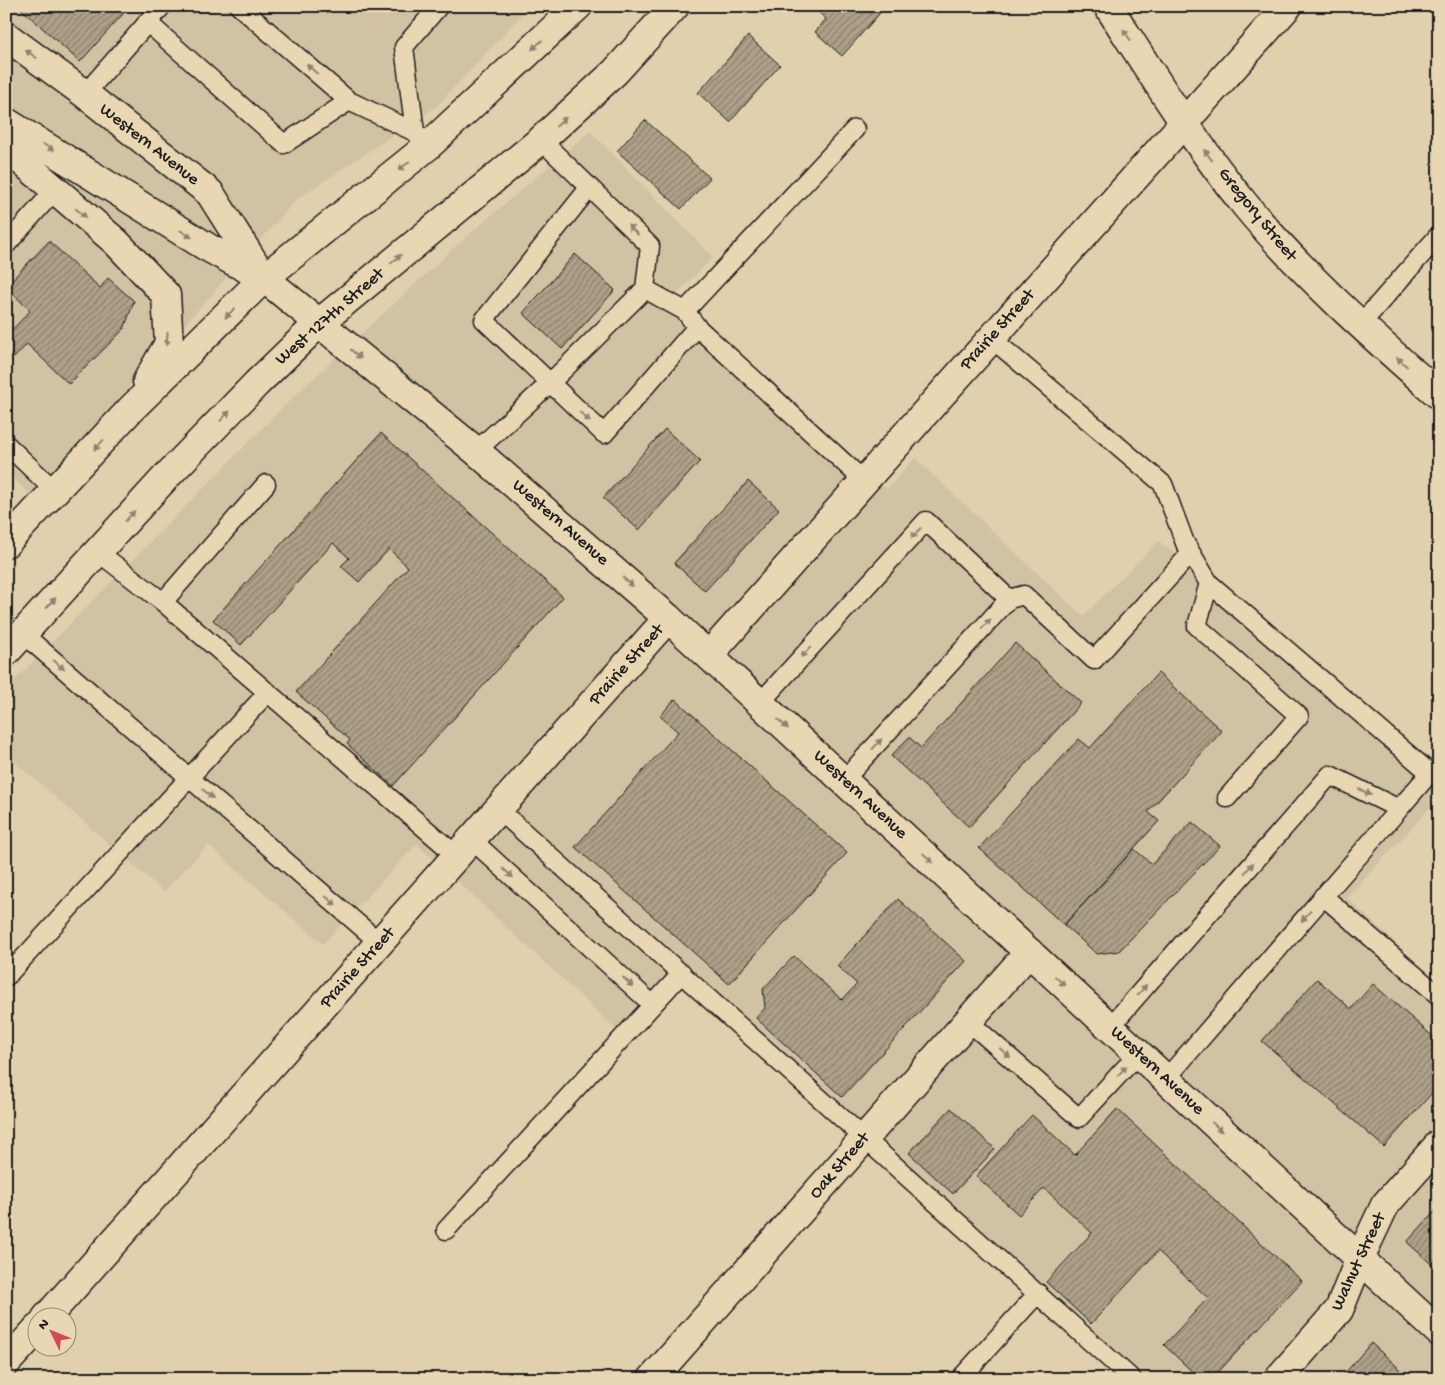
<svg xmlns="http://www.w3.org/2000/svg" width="1445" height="1385" font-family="'Gochi Hand',sans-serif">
<defs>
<pattern id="building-hatch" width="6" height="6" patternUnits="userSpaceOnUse" patternTransform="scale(1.25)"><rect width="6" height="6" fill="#ada188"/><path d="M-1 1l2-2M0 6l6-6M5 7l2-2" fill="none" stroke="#8c826e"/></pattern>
</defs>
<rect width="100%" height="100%" fill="#e1d0ae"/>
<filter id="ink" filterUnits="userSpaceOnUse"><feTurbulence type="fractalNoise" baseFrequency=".02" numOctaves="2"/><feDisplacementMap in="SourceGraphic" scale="10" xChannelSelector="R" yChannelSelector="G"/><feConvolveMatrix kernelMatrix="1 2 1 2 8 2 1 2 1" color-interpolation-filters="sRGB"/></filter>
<g filter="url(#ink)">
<path fill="#d1c2a3" d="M6,6h524l-93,100 -140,93 -265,297 -26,-24z
M590,131l123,126 -36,37 210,195 28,-31 168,158 76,-75 280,226v31l-92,100 92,85v396h-321l-436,-397 -51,61 -214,-199 -94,100 -115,-99 -44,47 -158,-138v-65l285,-290 176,-163z"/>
<path fill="url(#building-hatch)" stroke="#1c1c1c" d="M18,6h112l-50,56z
M817,6h69l-44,50 -27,-24 11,-13 -11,-10z
M748,36l32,29 -50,57 -32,-29z
M645,120l65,58 -29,31 -64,-58z
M49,241l51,47 8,-10 26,23 -10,28 -55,55 -42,-40 -13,14 -8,-8v-14l24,-25 -24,-25z
M575,254l40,36 -53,59 -39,-36z
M665,429l35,32 -61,69 -36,-32z
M381,433l182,164 -170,189 -46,-42 3,-4 -54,-48 112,-125 -19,-18 -30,33 -18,-16 8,-8 -16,-15 -92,102 -28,-25z
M748,481l31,28 -74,82 -31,-28z
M1015,643l66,60 -112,124 -78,-71 18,-19 12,11z
M1158,673l64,58 -74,81 11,9 -95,104 -85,-77 100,-109 11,9z
M675,699l172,154 -118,131 -154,-137 103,-115 -18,-16z
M1192,822l28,24 -101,105 -22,3 -33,-29 70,-76 18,15z
M898,899l68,62 -124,136 -86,-79 9,-10 -2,-19 31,-33 48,44 15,-16 -20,-18z
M1317,979l34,30 22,-25 66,58v43l-55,62 -122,-106z
M951,1108l44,41 -42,45 -44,-41z
M1117,1109l185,172 -90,98h-12l-36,-34 44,-47 -50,-47 -67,73 -45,-42 46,-49 -48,-45 -25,27 -43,-39 56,-61 43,40z
M1439,1207v64l-32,-29z
M1371,1343l40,36h-71z"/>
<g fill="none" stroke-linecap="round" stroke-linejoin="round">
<g stroke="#1c1c1c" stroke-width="21">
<path id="lane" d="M239,6l110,95 66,31 13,14
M147,22l137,122 65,-43
M85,94l77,-88
M415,132l-11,-85 35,-41
M589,188l-105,132 120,114 93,-107
M6,245l48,-54
M645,289l40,22 12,16 167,154
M685,311l170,-182
M1360,325l79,-90
M991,338l172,146 22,59 24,40 221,190 -31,36
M6,444l49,47
M476,451l74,-68 95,-94 5,-43 -109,-106
M98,552l65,50 294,254
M1209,583l-12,43 102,90 -72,82
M1009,599l15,-4 70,65 97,-107
M163,602l103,-118
M22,633l358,310
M760,703l166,-182 83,78 -165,181
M498,809l634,570
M472,840l181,165
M1323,896l116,100
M6,977l262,-285
M968,1021l111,97 60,-65
M1110,1027l220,-252 69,34 -233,270
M446,1230l236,-257
M960,1379l78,-86"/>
</g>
<g stroke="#1c1c1c" stroke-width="31">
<path id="street" d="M709,655l579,-649
M46,1318l622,-700
M6,1363l32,-35
M652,1379l377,-427
M1278,1379l61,-69 21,-52 25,-53 54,-61"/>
</g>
<g stroke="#1c1c1c" stroke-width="31">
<path id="secondary" d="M1108,6c44,68 87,138 138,200 58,70 125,129 193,189
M6,36l79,58 125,99 53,84
M6,122l201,125 57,31 212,173 192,167 771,714
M6,145l4,6 106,91 50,53 3,48 -22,38
M6,543l125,-134 133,-131 164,-132 150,-140
M6,652l159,-174 92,-95 61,-59 223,-184 74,-68 60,-66"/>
</g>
<use href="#lane" stroke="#e9d7b4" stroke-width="18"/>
<use href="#street" stroke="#e9d7b4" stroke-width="28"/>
<use href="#secondary" stroke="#e9d7b4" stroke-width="28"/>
</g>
<defs><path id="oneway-solid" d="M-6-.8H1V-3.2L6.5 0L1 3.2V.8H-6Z" transform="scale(1.25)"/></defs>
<g fill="#8d8370">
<use href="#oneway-solid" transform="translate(1127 35) rotate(-123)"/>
<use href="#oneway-solid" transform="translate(537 45) rotate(138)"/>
<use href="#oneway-solid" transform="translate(31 54) rotate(-144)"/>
<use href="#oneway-solid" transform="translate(312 69) rotate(-139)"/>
<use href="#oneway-solid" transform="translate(561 122) rotate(-42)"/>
<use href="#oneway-solid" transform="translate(48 147) rotate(32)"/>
<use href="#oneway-solid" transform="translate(1208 155) rotate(-126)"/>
<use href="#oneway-solid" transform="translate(404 166) rotate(141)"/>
<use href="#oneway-solid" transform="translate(81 213) rotate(40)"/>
<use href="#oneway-solid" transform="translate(633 230) rotate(-136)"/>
<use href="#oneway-solid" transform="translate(186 234) rotate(32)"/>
<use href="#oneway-solid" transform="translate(396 259) rotate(-40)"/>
<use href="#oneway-solid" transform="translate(230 313) rotate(135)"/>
<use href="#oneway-solid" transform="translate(167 339) rotate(96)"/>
<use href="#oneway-solid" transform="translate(356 354) rotate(39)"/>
<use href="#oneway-solid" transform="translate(1402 362) rotate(-139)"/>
<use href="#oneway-solid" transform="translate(225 416) rotate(-46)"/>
<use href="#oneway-solid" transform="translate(585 417) rotate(43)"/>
<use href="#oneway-solid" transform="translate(99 445) rotate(132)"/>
<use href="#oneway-solid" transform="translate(130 516) rotate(-48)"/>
<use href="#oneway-solid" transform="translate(916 533) rotate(133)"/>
<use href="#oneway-solid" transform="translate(628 582) rotate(41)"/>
<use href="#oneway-solid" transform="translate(51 603) rotate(-47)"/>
<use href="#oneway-solid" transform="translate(986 624) rotate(-48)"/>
<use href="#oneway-solid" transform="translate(806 652) rotate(133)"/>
<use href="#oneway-solid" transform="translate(59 665) rotate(41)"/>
<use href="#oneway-solid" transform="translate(783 724) rotate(43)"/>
<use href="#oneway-solid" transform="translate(877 744) rotate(-48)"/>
<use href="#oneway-solid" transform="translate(1365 792) rotate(26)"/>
<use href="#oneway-solid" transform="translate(208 794) rotate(41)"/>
<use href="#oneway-solid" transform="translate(928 858) rotate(43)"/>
<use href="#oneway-solid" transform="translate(1249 868) rotate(-49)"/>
<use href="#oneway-solid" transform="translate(508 873) rotate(42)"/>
<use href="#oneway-solid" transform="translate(331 901) rotate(41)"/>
<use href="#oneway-solid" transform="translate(1306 916) rotate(131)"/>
<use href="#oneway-solid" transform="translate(1060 981) rotate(43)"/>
<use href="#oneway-solid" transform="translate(628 982) rotate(42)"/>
<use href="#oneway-solid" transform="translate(1142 990) rotate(-49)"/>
<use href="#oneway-solid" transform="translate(1005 1053) rotate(41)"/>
<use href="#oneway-solid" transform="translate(1122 1071) rotate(-47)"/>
<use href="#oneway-solid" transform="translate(1217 1127) rotate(43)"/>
</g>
</g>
<g text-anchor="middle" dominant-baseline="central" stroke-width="4" stroke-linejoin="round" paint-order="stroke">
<g font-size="18" fill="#1c1c1c" stroke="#e9d7b4">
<text transform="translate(149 145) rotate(38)">Western Avenue</text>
<text transform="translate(1257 215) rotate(51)">Gregory Street</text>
<text transform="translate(330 317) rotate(-41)">West 127th Street</text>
<text transform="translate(998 330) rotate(-48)">Prairie Street</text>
<text transform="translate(560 523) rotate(41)">Western Avenue</text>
<text transform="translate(627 665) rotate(-48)">Prairie Street</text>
<text transform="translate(860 795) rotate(43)">Western Avenue</text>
<text transform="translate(358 968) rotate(-48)">Prairie Street</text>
<text transform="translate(1157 1071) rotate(43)">Western Avenue</text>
<text transform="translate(840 1166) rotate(-49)">Oak Street</text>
<text transform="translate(1359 1262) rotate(-65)">Walnut Street</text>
</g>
</g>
<rect width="1445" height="1385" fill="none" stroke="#e9d7b4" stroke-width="25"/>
<rect x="12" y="12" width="1420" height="1360" fill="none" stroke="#1c1c1c" stroke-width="2" filter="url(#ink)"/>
<g transform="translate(52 1332) rotate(313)"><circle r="24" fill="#e9d7b4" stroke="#978c77"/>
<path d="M0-4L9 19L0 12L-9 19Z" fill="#d1495b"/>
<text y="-8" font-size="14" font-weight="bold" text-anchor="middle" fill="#1c1c1c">N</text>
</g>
</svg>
